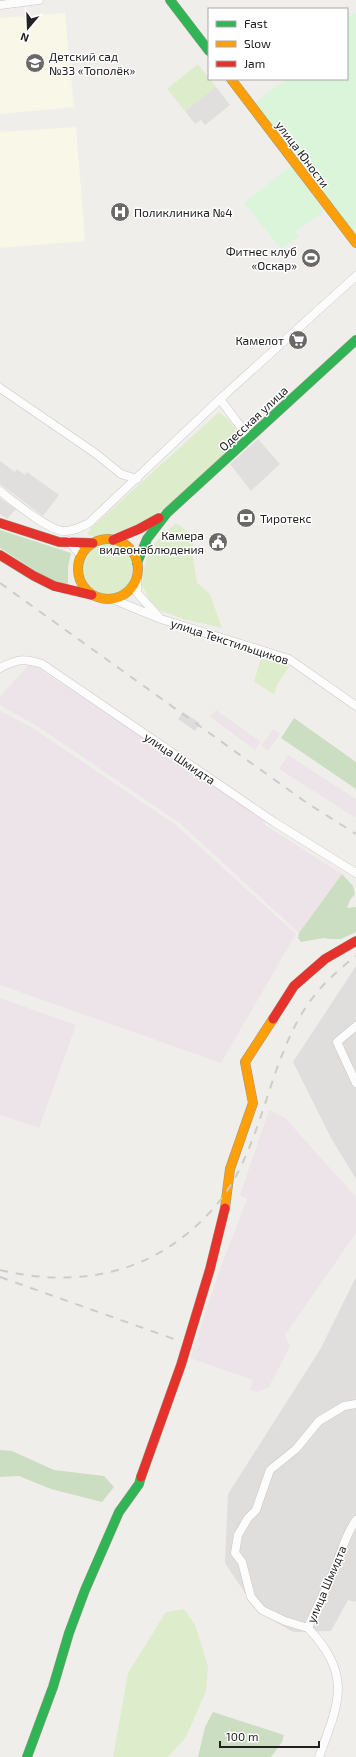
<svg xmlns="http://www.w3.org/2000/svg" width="356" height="1757" font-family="'Exo 2',sans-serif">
<rect width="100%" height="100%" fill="#f0eeeb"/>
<path fill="#dfdedc" d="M356,966v213l-25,-41 -38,-76z
M356,1277v325l-8,-2 -17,31 -38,1 -36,-21 -32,-48 3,-69 93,-146z"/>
<path fill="#ede4e9" d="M30,663l234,153 1,9 77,49 -43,59 -118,-109 -144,-98 -37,-21v-8z
M216,710l45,32 -6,8 -45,-33z
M0,711l33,17 144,98 119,108 -75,129 -221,-78z
M273,729l7,5 -12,17 -7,-5z
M288,755l68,44v19l-77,-49z
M0,998l76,27 -37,103 -39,-13z
M269,1110l16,8 71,79v36l-71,102 5,11 -21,41 -12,5 -7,-2 3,-10 -63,-22 30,-89 27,-70 -7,-4z"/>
<path fill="#f8f7e8" d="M65,13l9,94 -74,7v-96z
M76,127l9,114 -85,7v-116z"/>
<path fill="#ddeccb" d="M198,64l18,23 -31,24 -18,-22z
M218,413c10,3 15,13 21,21 -6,17 -64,67 -81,79 -12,9 -57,30 -71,21l4,-6z
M176,523l19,14 -3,13 5,33 13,11 12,34 -38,-9 -25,-9 -10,-11 -7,-14 2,-17 6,-20z
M82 569a26 26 0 1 1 52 0a26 26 0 1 1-52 0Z
M261,658l28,9 -11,16 -4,11 -20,-12z
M184,1609l11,16 13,41 -2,25 -20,46 -18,20h-55l15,-84 38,-61z"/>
<path fill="#cbdec1" d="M0,530l71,23 -3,14v17l-13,-1 -55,-35z
M294,718l62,44v27l-75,-51z
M342,874l11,12 2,8 -5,6 -3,8 9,-1v25l-15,7h-10l-7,-1 -23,4 -3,-4 1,-5z
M0,1450l12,1 42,19 50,6 10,11 -12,15 -51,-13 -32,-13 -19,1z
M213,1712l71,23 -2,7 -11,15h-73l7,-30z"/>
<path fill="#daf5da" d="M354,13h2v226l-103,-135 34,-25h60v-61z
M291,166l33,45 -28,20 3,5 -18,13 -37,-46z"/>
<path fill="#e0dfde" d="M216,87l14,18 -25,20 -4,-5 -6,4 -10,-13z
M258,439l22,25 -29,27 -21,-27z
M0,461l15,11 2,-3 8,6 2,-3 32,23 -16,21 -43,-32z
M0,498l16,11 -9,10 -7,-5z"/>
<path fill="#dedddd" d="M183,712l17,11 -5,8 -17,-12z"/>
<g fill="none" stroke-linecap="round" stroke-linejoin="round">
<g stroke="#c9c8c7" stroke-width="9">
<path id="street" d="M0,5l39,-5
M0,388l95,65 26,21 16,5
M220,399l29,39
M0,491c13,10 50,41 65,40 9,0 16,-4 24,-8l131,-124 136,-123
M69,541l12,15
M137,575v18l21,23
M112,599l49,20 128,40 67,47
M0,668c17,-9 24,-10 42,-4l232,158 82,51
M356,1026l-19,16 19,41
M308,1628l-23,-7 -23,-11 -11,-13 -9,-35 -7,-9 3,-18 10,-17 8,-8 14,-40 26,-21 23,-28 25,-15 12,-2
M319,1757c20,-55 34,-81 -11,-129 8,-21 20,-41 28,-63 7,-17 9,-29 20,-45"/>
</g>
<g stroke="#999a82" stroke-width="10">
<path id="fast" d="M170,0l39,51
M137,563l10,-24 20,-26 189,-173
M27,1757l26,-70 16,-54 16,-43 34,-78 20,-28 2,-7"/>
</g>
<g stroke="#999a82" stroke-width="10">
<path id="slow" d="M231,79l125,164
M78 569a30 30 0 1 1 60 0a30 30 0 1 1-60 0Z
M225,1208l5,-39 23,-66 -8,-41 28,-43"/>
</g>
<g stroke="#999a82" stroke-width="10">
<path id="jam" d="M0,523l59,19 34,1
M113,540l26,-11 20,-11
M0,555l34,21 20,10 38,9
M273,1019l21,-33 31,-27 31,-18
M141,1477l40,-112 29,-96 15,-61"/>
</g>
<use href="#street" stroke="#fdfcfc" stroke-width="8"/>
<use href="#fast" stroke="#30b455" stroke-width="9"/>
<use href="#slow" stroke="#ff9f0a" stroke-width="9"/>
<use href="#jam" stroke="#e5322d" stroke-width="9"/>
<path stroke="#ccc" stroke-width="2" stroke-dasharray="8 8" stroke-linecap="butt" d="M0,583l307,220 49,31
M0,1270c68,16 133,8 188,-37 23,-19 42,-42 54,-69 23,-48 32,-103 59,-149 14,-24 33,-42 55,-59
M0,1277l174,62"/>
</g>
<defs>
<g id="school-disc" transform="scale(1)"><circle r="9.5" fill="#6a6968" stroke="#fff"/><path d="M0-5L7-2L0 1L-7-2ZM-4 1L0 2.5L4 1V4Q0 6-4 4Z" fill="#fff"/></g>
<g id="hospital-disc" transform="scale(1)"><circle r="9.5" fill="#6a6968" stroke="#fff"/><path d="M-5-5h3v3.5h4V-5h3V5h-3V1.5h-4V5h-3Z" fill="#fff"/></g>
<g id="stadium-disc" transform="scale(1)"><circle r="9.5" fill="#6a6968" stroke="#fff"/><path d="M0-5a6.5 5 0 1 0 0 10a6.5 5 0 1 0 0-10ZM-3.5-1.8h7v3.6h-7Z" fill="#fff"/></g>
<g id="supermarket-disc" transform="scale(1)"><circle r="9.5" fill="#6a6968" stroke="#fff"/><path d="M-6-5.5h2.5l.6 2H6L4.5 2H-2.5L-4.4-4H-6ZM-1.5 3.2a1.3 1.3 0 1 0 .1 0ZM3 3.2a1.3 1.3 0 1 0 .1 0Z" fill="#fff"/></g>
<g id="bank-disc" transform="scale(1)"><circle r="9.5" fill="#6a6968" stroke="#fff"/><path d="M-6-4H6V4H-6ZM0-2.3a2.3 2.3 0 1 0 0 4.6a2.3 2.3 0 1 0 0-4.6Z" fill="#fff"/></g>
<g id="civic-disc" transform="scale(1)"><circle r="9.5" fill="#6a6968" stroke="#fff"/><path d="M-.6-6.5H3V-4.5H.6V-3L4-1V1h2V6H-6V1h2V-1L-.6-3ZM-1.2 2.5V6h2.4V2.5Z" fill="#fff"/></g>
</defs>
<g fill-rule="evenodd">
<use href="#school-disc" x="35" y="63"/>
<use href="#hospital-disc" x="120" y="212"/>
<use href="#stadium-disc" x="311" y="258"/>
<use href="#supermarket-disc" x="298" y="340"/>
<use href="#bank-disc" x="246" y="518"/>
<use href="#civic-disc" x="218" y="542"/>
</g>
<g text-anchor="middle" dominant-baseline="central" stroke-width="3" stroke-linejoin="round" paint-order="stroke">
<g font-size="12" fill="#222" stroke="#fff" text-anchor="start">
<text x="49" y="56">Детский сад<tspan x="49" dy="14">№33 «Тополёк»</tspan></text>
<text x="134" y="212">Поликлиника №4</text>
<text x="297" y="251" text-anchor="end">Фитнес клуб<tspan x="297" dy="14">«Оскар»</tspan></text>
<text x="284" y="340" text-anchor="end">Камелот</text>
<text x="260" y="518">Тиротекс</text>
<text x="204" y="535" text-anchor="end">Камера<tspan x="204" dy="14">видеонаблюдения</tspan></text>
</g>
<g font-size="12" fill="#222" stroke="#fff">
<text transform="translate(303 154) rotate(53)">улица Юности</text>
<text transform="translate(253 418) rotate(-43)">Одесская улица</text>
<text transform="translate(230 641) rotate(18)">улица Текстильщиков</text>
<text transform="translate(180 758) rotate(34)">улица Шмидта</text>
<text transform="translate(326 1584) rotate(-67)">улица Шмидта</text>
</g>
</g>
<rect x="208" y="8" width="140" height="72" fill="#ffffff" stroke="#a7a7a7"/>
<rect x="216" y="21" width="20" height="6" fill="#30b455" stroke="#a7a7a7"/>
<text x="244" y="28" font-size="12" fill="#222222">Fast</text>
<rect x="216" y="41" width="20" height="6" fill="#ff9f0a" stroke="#a7a7a7"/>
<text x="244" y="48" font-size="12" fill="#222222">Slow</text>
<rect x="216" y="61" width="20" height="6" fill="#e5322d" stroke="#a7a7a7"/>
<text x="244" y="68" font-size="12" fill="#222222">Jam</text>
<g transform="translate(28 28) rotate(199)" stroke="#ffffff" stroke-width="3" paint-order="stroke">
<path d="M0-3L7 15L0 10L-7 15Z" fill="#222222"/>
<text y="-6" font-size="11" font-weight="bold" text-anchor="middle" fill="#222222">N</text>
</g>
<path d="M220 1741v6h99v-6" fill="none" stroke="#222222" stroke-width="2"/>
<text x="226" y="1741" font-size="12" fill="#222222" stroke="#ffffff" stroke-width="3" paint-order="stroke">100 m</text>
</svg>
